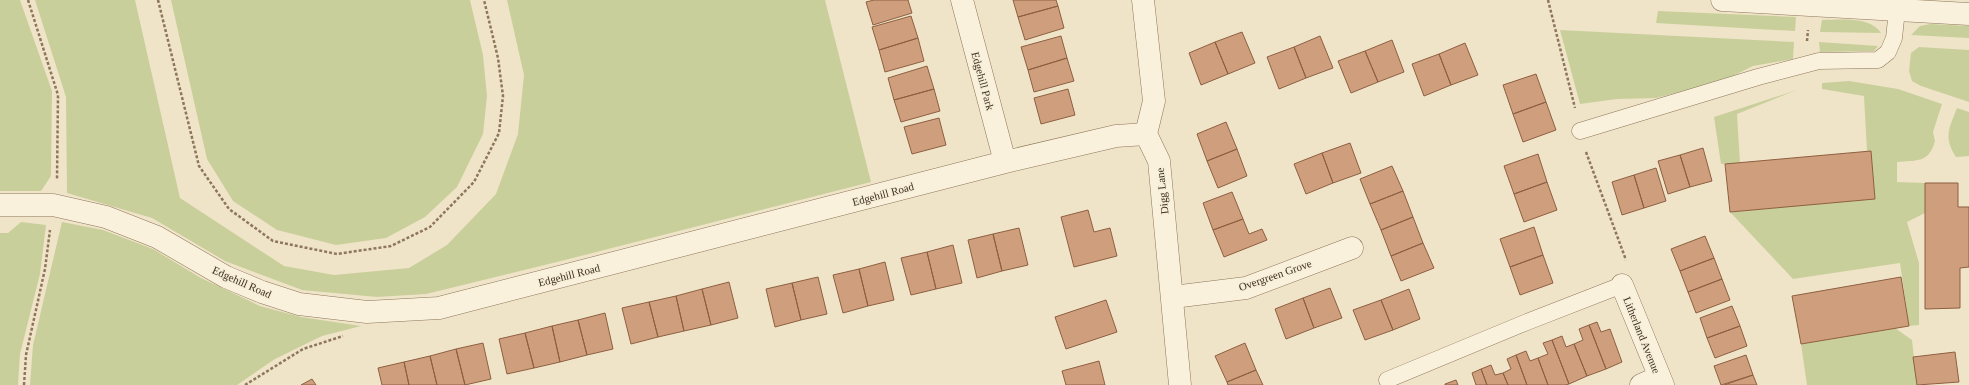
<svg xmlns="http://www.w3.org/2000/svg" width="1969" height="385" font-family="'Times New Roman',serif">
<rect width="100%" height="100%" fill="#f0e4c8"/>
<path fill="#c9cf9b" d="M0,0h20l32,91 -1,85 -10,15h-41z
M35,0h100l45,198 104,68 50,9 75,-7 38,-23 49,-51 22,-60 6,-59 -17,-75h318l46,182 -306,78 -139,34 -49,3 -75,-7 -77,-29 -73,-43 -85,-25 -1,-96z
M171,0h299l13,55 4,41 -4,38 -26,53 -32,30 -39,21 -50,7 -59,-15 -44,-29 -26,-42z
M1658,11l138,6 -1,14 -139,-8z
M1822,20c18,0 48,-4 59,13l-61,-1z
M1930,24l39,2v12l-58,-3 9,-9z
M1560,30l234,12 -1,17 -40,7 -30,15 -67,17 -39,1 -37,5z
M1819,42l59,4 -4,5 -54,1z
M1919,47l50,3v52l-48,-16 -9,-5 -3,-10 2,-18z
M1849,81l49,8 44,15 -9,28 2,9c-6,23 -20,19 -38,21v20l28,1v30l-18,9 12,41v62l-10,1 -9,-63 -107,16 -63,-67 145,-13 -4,-48h-4l-3,-55 -42,-7v-6z
M1797,90l-60,24 3,49 -19,1 -7,-47z
M1957,108l12,4v44l-13,1c-13,-20 -7,-28 1,-49z
M21,222l25,3 -6,49 -20,80 -2,31h-18v-152h8z
M62,222l41,8 50,19 48,29 59,28 41,11 60,9 -39,10 -47,23 -38,26h-207l3,-40z
M1895,328l17,12 5,45h-110l-6,-41z"/>
<path fill="#cf9f7d" stroke="#8d5f41" d="M874,0h34l4,13 -39,12 -7,-23z
M1013,0h43l2,6 -40,11z
M1058,6l6,22 -39,12 -7,-23z
M911,16l7,22 -39,12 -7,-23z
M1242,32l13,31 -27,11 -13,-32z
M1061,36l6,22 -39,12 -7,-23z
M1320,36l13,32 -27,10 -12,-31z
M918,38l6,23 -39,11 -6,-22z
M1392,40l12,32 -26,10 -13,-31z
M1215,42l13,32 -27,11 -12,-32z
M1465,43l13,32 -27,10 -12,-31z
M1294,47l12,31 -27,11 -12,-32z
M1365,51l13,31 -27,11 -13,-32z
M1439,54l12,31 -27,11 -12,-32z
M1067,58l7,23 -40,11 -6,-22z
M927,66l7,23 -40,11 -6,-22z
M1536,74l10,28 -33,12 -10,-29z
M934,89l6,22 -39,11 -7,-22z
M1068,89l7,26 -34,9 -7,-26z
M1546,102l10,28 -33,12 -10,-28z
M939,118l7,27 -34,9 -8,-27z
M1226,122l11,27 -30,12 -10,-27z
M1350,143l11,30 -28,10 -11,-30z
M1703,148l9,33 -22,6 -10,-32z
M1237,149l10,27 -29,12 -11,-27z
M1871,151l4,48 -145,13 -5,-48z
M1322,153l11,30 -27,11 -12,-30z
M1538,154l9,28 -33,12 -10,-28z
M1680,155l10,32 -22,7 -10,-33z
M1392,166l11,25 -33,13 -10,-25z
M1656,168l10,33 -22,7 -10,-33z
M1634,175l10,33 -22,7 -10,-33z
M1547,182l10,28 -33,12 -10,-28z
M1925,183h33v24h11v60l-9,1v40l-35,1z
M1403,191l10,26 -32,13 -11,-26z
M1232,192l11,27 -30,11 -10,-27z
M1088,210l6,22 16,-4 7,28 -43,11 -13,-50z
M1413,217l10,26 -32,13 -10,-26z
M1243,219l6,15 13,-5 5,11 -43,17 -11,-27z
M1534,227l9,28 -33,12 -10,-28z
M1019,228l9,37 -26,6 -9,-37z
M993,234l9,37 -25,7 -9,-38z
M1705,236l9,22 -34,13 -9,-22z
M1423,243l11,25 -33,13 -10,-25z
M953,245l9,38 -26,6 -9,-37z
M927,252l9,37 -25,6 -10,-37z
M1543,255l10,28 -33,12 -10,-28z
M1714,258l8,21 -34,13 -8,-21z
M885,262l9,38 -26,6 -9,-37z
M859,269l9,37 -25,7 -10,-38z
M818,277l9,37 -26,6 -9,-37z
M1901,277l8,49 -108,18 -9,-48z
M1722,279l8,21 -34,13 -8,-21z
M729,282l9,36 -27,7 -9,-36z
M792,283l9,37 -26,7 -9,-38z
M1330,288l12,30 -28,10 -11,-30z
M702,289l9,36 -27,6 -8,-35z
M1409,289l11,30 -27,11 -12,-30z
M676,296l8,35 -26,6 -9,-35z
M1303,298l11,30 -28,11 -11,-30z
M1106,300l11,32 -51,17 -11,-32z
M1381,300l12,30 -28,10 -12,-30z
M649,302l9,35 -27,7 -9,-36z
M1732,306l8,20 -33,12 -7,-20z
M605,313l8,36 -26,6 -9,-35z
M578,320l9,35 -27,7 -8,-36z
M1597,322l4,10 9,-3 12,33 -16,7 -17,-44z
M1589,325l17,44 -19,7 -13,-32 9,-4 -4,-11z
M552,326l8,36 -26,6 -9,-35z
M1740,326l7,20 -32,12 -8,-20z
M525,333l9,35 -27,6 -8,-35z
M1562,336l4,11 8,-3 13,32 -18,8 -17,-44z
M1552,340l17,44 -4,1h-17l-10,-27 10,-4 -5,-11z
M483,343l8,36 -26,6 -9,-36z
M1245,343l11,27 -29,12 -12,-26z
M456,349l9,36h-28l-7,-29z
M1526,351l4,10 8,-3 10,27h-21l-11,-30z
M1955,352l4,30 -42,3 -4,-28z
M1516,355l11,30h-19l-5,-12 8,-4 -4,-10z
M1746,355l7,20 -32,10 -7,-19z
M430,356l7,29h-28l-5,-23z
M1099,361l6,24h-39l-4,-14z
M404,362l5,23h-27l-4,-17z
M1491,365l4,10 8,-2 5,12h-21l-6,-16z
M1481,369l6,16h-11l-4,-12z
M1256,370l7,15h-35l-1,-3z
M1753,375l4,10h-33z
M312,379l4,6h-15z
M1456,380l2,5h-13v-1z"/>
<g fill="none" stroke-linecap="round" stroke-linejoin="round">
<g stroke="#8d765c" stroke-width="17">
<path id="service" d="M1580,131l178,-54 61,-16 59,-1 10,-8 6,-14 3,-28
M1387,380l140,-58 95,-37"/>
</g>
<g stroke="#8d765c" stroke-width="23">
<path id="minor" d="M962,0l43,162
M0,205h53l53,12 51,20 69,40 36,15 37,12 68,8 72,-4 566,-146 111,-26 30,-2
M1622,285l41,100
M1173,297l73,-9 106,-40
M1641,385l18,-8"/>
</g>
<g stroke="#8d765c" stroke-width="23">
<path id="tertiary" d="M1143,0l11,101 -8,33 13,27 21,224
M1722,0l247,14"/>
</g>
<path stroke="#8d765c" stroke-width="2.5" stroke-dasharray="3 2" stroke-linecap="butt" d="M28,0l30,95 -1,85
M158,0l41,166 30,43 44,32 64,13 54,-8 39,-19 44,-45 25,-49 4,-37 -5,-38 -14,-58
M1548,0l27,108
M1807,41l1,-11
M1586,152l40,108
M24,385l2,-30 19,-86 5,-39
M245,385l58,-36 40,-13"/>
<use href="#service" stroke="#faf1dc" stroke-width="16"/>
<use href="#minor" stroke="#faf1dc" stroke-width="22"/>
<use href="#tertiary" stroke="#faf1dc" stroke-width="22"/>
</g>
<g text-anchor="middle" dominant-baseline="central" stroke-width="3" stroke-linejoin="round" paint-order="stroke">
<g font-size="11" fill="#3d2e20" stroke="#f7eed8">
<text transform="translate(983 81) rotate(75)">Edgehill Park</text>
<text transform="translate(1162 191) rotate(-96)">Digg Lane</text>
<text transform="translate(883 194) rotate(-15)">Edgehill Road</text>
<text transform="translate(569 275) rotate(-14)">Edgehill Road</text>
<text transform="translate(1275 275) rotate(-19)">Overgreen Grove</text>
<text transform="translate(242 282) rotate(24)">Edgehill Road</text>
<text transform="translate(1642 335) rotate(68)">Litherland Avenue</text>
</g>
</g>
</svg>
